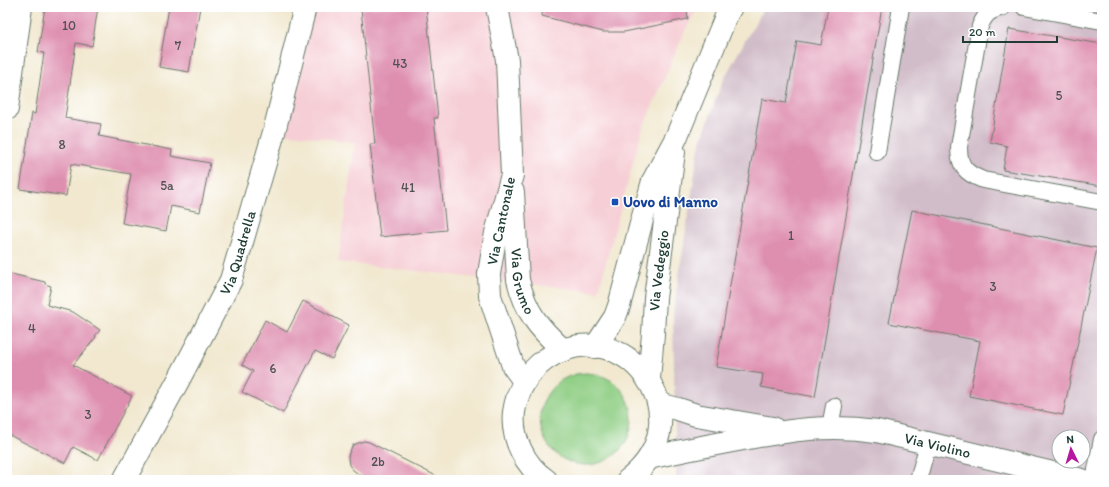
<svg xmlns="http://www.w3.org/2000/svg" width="1109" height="487" font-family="Itim,sans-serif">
<rect width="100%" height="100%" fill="#fff"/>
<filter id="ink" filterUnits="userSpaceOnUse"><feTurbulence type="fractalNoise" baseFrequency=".025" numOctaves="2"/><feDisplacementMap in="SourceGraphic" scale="8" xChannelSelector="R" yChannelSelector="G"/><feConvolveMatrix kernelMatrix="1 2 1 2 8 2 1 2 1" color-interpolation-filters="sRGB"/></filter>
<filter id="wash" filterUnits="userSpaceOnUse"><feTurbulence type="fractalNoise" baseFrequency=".012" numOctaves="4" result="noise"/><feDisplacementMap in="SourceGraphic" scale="16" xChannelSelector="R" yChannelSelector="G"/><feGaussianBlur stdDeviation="0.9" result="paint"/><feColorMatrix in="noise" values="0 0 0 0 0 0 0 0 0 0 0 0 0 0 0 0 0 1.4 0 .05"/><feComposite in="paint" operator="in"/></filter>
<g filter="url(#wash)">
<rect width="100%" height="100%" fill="#f1e8cf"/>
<path fill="#f6cfd6" d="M305,7h393l-14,26 -42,97 -44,162 -260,-30 17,-120 -81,-10z"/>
<path fill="#d1bdc9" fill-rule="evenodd" d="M764,7h338v473h-426l-3,-166 26,-167 23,-65zM1059,437h24v24h-24z"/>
<path fill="#8fce84" stroke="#57865c" d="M540 419a46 46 0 1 1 92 0a46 46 0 1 1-92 0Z"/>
<g id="blocks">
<path fill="#de8eaf" d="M45,7h53l-6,39 -16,-3 -11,75 36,6 -2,12 73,14 -1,6 39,7 -10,49 -29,-6 -5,25 -44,-8 9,-49 -60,-10 -5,32 -46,-7 12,-76 3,1 9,-61 -6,-1z
M169,7h31l-11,65 -30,-5z
M381,7h45l12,111h-4l12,112 -66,7 -10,-93h5l-14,-135z
M543,7h144l1,12 -64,13h-21l-61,-16z
M828,7h54l-67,390 -54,-10 2,-13 -47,-7 46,-268 24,4 11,-62 24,4z
M1009,29l93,15v142l-99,-16 4,-24 -17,-4z
M912,210l185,38 -34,167 -94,-19 11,-55 -91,-18z
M7,273l38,9v2l6,2 -4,19 26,7 27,18 -5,6 1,1 -23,28 59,31 -34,64 -25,-13 -8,16 -58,-29z
M303,301l46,24 -17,34 -17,-8 -32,62 -41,-21 11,-21 -11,-6 23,-45 22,12z
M364,441l5,1 75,38h-77l-14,-10 -4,-5 -1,-7 1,-5 4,-8z"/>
</g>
</g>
<g filter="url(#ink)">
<use href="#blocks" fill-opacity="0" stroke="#68796a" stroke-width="1"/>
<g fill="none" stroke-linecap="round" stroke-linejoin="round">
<g stroke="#68796a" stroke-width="18">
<path id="lane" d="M1003,7c-14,4 -17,6 -23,19l-21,121c0,19 6,26 24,33l119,22
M1024,7l78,14
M877,152l24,-145
M830,427l4,-21
M918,480l10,-36
M1094,480l8,-41"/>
</g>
<g stroke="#68796a" stroke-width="24">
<g id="street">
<path d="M7,109l14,-102"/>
<path d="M659,404l19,5 18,6 77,13"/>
<path id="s1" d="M649,458c31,-7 62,-13 94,-19 48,-9 85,-15 134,-8l205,49"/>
<path id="s2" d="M124,480l54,-99 53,-101 43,-148 31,-125"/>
</g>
</g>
<g stroke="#68796a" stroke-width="24">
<g id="secondary">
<path d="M497,7l10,53 5,115 -16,58 -3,17 -4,24 1,22 23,70 11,15"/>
<path id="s3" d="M513,192l5,88c8,33 21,48 45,70"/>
<path d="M595,347l20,-30 4,-11 23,-86 11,-39 23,-43 51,-124 4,-7"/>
<path id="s4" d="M649,379l4,-45 2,-36 19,-146"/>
<path d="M546,480c-21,-14 -35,-42 -32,-68 3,-21 14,-40 32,-53 77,-52 162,59 82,121"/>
</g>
</g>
<use href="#lane" stroke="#fff" stroke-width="16"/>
<use href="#street" stroke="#fff" stroke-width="22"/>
<use href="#secondary" stroke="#fff" stroke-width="22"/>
</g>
</g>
<rect fill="#1a4fb4" stroke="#fff" stroke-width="1.5" x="611" y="198" width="8" height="8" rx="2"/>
<g text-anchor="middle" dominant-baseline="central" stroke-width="3" stroke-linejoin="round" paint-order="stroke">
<g font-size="13" fill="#4f5153">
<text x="69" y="25">10</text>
<text x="178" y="45">7</text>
<text x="400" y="63">43</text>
<text x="1059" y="95">5</text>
<text x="62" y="144">8</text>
<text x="167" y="185">5a</text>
<text x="408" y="187">41</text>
<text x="791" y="235">1</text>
<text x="993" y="286">3</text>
<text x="32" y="328">4</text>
<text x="273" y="368">6</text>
<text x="88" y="414">3</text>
<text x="378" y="461">2b</text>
</g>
<g font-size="15" font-weight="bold" fill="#164399" stroke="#fff" text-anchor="start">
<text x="623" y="202">Uovo di Manno</text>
</g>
<g font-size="15" fill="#1f3d34" stroke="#fff">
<text transform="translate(501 221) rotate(-78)">Via Cantonale</text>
<text stroke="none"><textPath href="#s2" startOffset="255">Via Quadrella</textPath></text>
<text stroke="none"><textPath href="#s4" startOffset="109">Via Vedeggio</textPath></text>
<text stroke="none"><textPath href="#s3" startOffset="90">Via Grumo</textPath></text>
<text stroke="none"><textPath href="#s1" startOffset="293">Via Violino</textPath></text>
</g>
</g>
<rect width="1109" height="487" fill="none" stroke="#fff" stroke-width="24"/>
<g transform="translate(1071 449) rotate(355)"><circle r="19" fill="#ffffff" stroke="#a5b1ae"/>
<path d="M0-3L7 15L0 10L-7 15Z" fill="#b5179e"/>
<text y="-6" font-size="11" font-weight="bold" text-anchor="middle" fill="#1f3d34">N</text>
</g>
<path d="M963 36v6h94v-6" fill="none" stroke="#1f3d34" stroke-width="2"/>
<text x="969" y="36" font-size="12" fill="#1f3d34" stroke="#ffffff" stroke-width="3" paint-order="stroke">20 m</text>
</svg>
